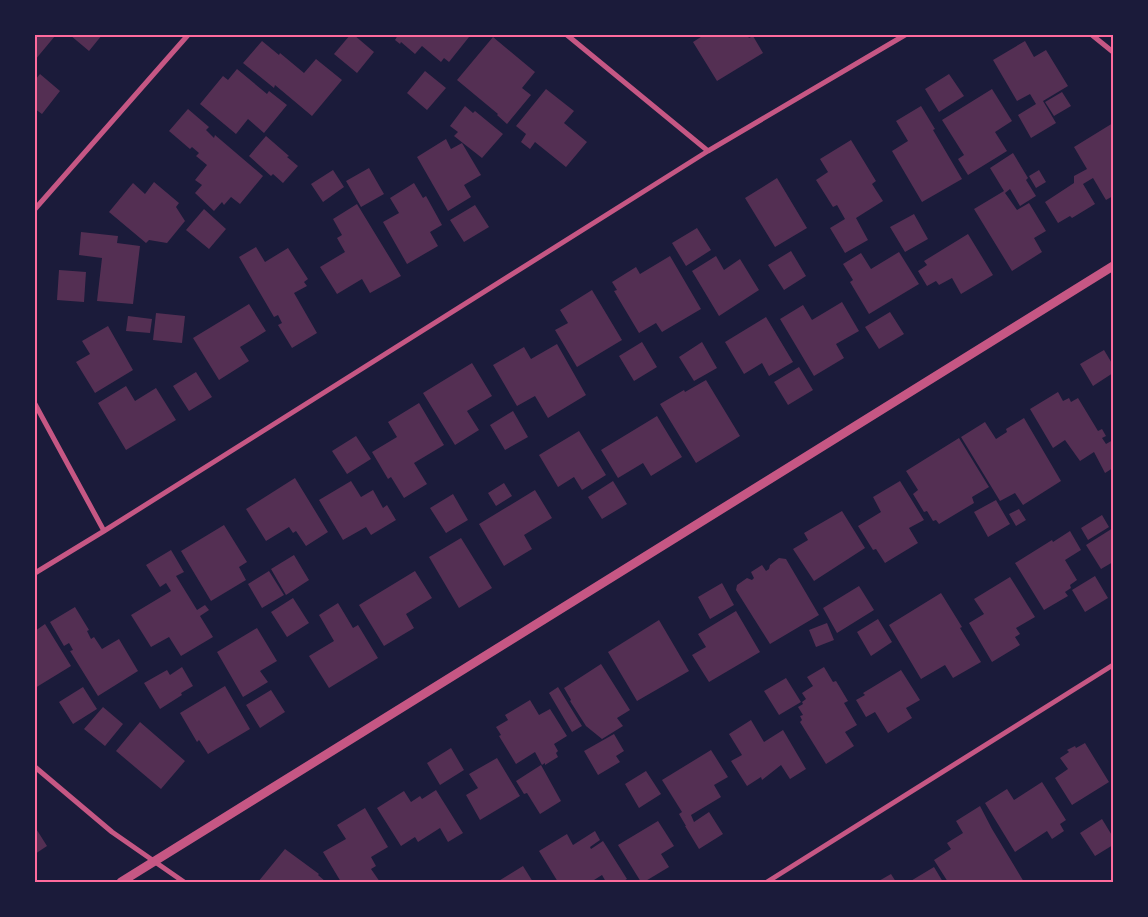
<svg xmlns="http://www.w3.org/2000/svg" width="1148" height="917" font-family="'Work Sans',sans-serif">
<rect width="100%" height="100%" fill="#1b1b3a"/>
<path fill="#542f53" d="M35,35l20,1 -20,24z
M70,35h32l-13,16z
M350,35h4l20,17 -17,21 -23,-19z
M398,35h69l2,2 -20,25 -5,-4 -3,4 -19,-16 -7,8 -14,-12 -1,2 -5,-4z
M704,35h43l2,3 4,-2 10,17 -46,28 -24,-39z
M493,37l42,35 -13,16 9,7 -24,29 -10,-9 1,-1 -41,-34z
M262,41l17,14 1,-2 24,20 12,-14 26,21 -30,36 -37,-31 -1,3 -31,-25z
M1025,41l9,16 12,-7 22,36 -25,15 13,22 -25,15 -13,-23 18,-11 -6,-10 -13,7 -24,-41z
M237,69l30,25 2,-3 18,14 -23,28 -16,-14 -12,15 -36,-30 23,-28 5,4z
M425,71l21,17 -19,22 -20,-17z
M40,74l20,17 -18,23 -7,-5v-29z
M949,74l15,22 -25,16 -14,-23z
M546,89l28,22 -10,12 23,19 -21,25 -31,-25 -5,7 -9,-7 5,-8 -10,-8z
M992,89l20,32 -17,11 12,19 -39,24 -10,-16 6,-4 -22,-35z
M1062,92l9,14 -17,10 -9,-14z
M465,106l8,7 2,-2 28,23 -21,24 -28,-22 4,-4 -8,-6z
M921,106l14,23 -2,1 29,49 -40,23 -30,-51 16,-10 -12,-20z
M188,109l21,18 -3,3 8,8 1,-3 48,41 -23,28 -9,-7 -7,8 -2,-3 -8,9 -19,-18 7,-8 -7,-5 12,-15 -11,-9 3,-3 -7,-6 -2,2 -21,-18z
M1113,123v73l-7,4 -13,-22 -10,6 12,20 -23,14 -2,-2 -12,7 -13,-21 29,-19v-7l13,-7 -13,-22z
M266,136l23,20 -2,1 11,9 -15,17 -10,-9 -2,2 -22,-20z
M446,139l5,10 11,-6 19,32 -17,10 7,12 -23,14 -31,-54z
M851,140l25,41 -4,3 11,17 -27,17 12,22 -23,13 -15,-25 15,-9 -8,-14 -4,2 -17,-27 12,-8 -8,-13z
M1013,153l15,25 -2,2 10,16 -16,10 -10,-17 -5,4 12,17 12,-7 17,28 -12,7 8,14 -30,19 -38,-62 30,-18 -14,-23z
M369,168l15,26 -23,13 -15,-26z
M333,170l11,17 -21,15 -12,-18z
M1039,170l7,12 -10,6 -7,-12z
M777,178l30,50 -32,19 -30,-49z
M154,182l25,21 -3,4 9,14 -18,22 -18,-3 -3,3 -37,-31 24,-29 12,11z
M414,183l9,15 3,-2 16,29 -12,7 8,14 -31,18 -24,-42 16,-9 -9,-15z
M357,204l44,72 -31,17 -8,-14 -25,15 -17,-27 25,-15 -8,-14 5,-3 -9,-16z
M475,205l14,22 -25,15 -14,-22z
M204,209l22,20 -17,20 -23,-19z
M914,214l14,25 -23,13 -15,-25z
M697,228l14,22 -25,16 -14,-23z
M81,232l37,4 -1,7 23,3 -7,58 -36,-3 5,-43 -23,-3z
M968,234l25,41 -32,19 -9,-16 -13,7 -3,-4 -9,5 -9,-15 9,-6 -3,-4z
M256,247l9,15 23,-14 20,31 -4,3 3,4 -13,7 23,40 -25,15 -14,-23 4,-2 -4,-8 -4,2 -35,-60z
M791,251l15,25 -22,14 -16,-25z
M899,252l20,32 -50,30 -19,-32 3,-2 -10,-16 18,-11 10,16z
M670,256l31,53 -39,23 -6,-9 -17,10 -25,-42 3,-1 -5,-8 24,-15 4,7z
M716,256l8,14 16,-11 19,31 -40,26 -27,-45z
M59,270l27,2 -2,30 -27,-2z
M592,290l30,50 -45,27 -22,-37 13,-7 -8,-13z
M842,302l17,29 -23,13 8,14 -30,18 -34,-57 23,-14 9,15z
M249,304l17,27 -26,16 9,14 -30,19 -26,-42z
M890,312l14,22 -25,15 -14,-22z
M156,313l29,3 -3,27 -29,-3z
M128,316l24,3 -2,14 -24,-2z
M766,317l27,45 -24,14 -7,-13 -18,11 -19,-32z
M108,326l25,44 -38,23 -19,-31 14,-8 -8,-13z
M642,342l15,25 -23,14 -15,-25z
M702,342l15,26 -23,13 -15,-24z
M557,344l29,51 -38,23 -13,-22 -18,10 -24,-41 31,-18 7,12z
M1104,350l9,15v8l-20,13 -13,-22z
M472,363l20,33 -25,15 12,19 -24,15 -32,-52z
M799,367l14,23 -25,15 -14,-23z
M196,372l16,25 -23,14 -16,-25z
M706,380l34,56 -44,27 -36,-59 24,-14 1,2z
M126,386l9,15 21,-13 20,32 -50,30 -28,-47z
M1058,392l5,9 6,-3 2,4 7,-4 20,33 4,-2 4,7 -4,2 4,6 7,-4v28l-8,5 -11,-21 -14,9 -15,-21 -12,8 -23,-39z
M419,403l25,42 -30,18 13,21 -23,14 -13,-21 -3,2 -16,-27 25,-15 -9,-15z
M513,411l15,26 -23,13 -15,-25z
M657,416l25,41 -31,19 -8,-13 -25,15 -17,-28z
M1024,418l37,63 -38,24 -8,-12 -15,8 -39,-64 24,-15 11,17 11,-7 -1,-3z
M579,431l27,44 -24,15 -8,-13 -16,10 -19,-32z
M356,436l15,23 -24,15 -15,-23z
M959,438l30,49 -17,10 2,6 -35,21 -3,-4 -3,1 -6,-10 -3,1 -11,-18 5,-4 -12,-19z
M295,478l33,54 -22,14 -10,-15 -3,2 -4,-6 -23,14 -20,-32z
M351,481l10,16 12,-7 10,18 4,-3 9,15 -25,15 -5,-8 -23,13 -24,-40z
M613,481l14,23 -25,15 -14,-22z
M900,481l24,39 -15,8 9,15 -33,20 -9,-14 -3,1 -15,-24 23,-14 -8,-15z
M504,483l8,13 -16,10 -8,-13z
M535,490l17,28 -28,17 8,14 -28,17 -25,-42z
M453,494l15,26 -22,13 -16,-25z
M996,500l14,24 -22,13 -14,-25z
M1019,509l7,11 -10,6 -7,-12z
M842,511l23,37 -51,33 -21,-32 15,-9 -4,-7z
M1102,515l7,12 -21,13 -7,-12z
M224,525l23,37 -8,5 7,13 -35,21 -30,-50z
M1113,528v34l-12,7 -15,-24z
M1070,531l11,19 -16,10 12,20 -7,5 1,3 -6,4 3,4 -24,14 -29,-47 37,-23 1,2z
M461,538l31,50 -33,20 -30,-51z
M171,550l13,22 -8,4 21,34 8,-5 4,5 -9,6 13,21 -32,19 -12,-19 -18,10 -20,-32 40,-24 -5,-8 -6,4 -14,-22z
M294,555l15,25 -23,15 -15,-26z
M779,558l7,1 33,56 -49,29 -34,-54 1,-5 10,-7 5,2 2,-2 -3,-6 11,-7 4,6 3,-2 1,-4z
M269,571l15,24 -22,13 -14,-24z
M415,571l17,27 -26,16 8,14 -30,18 -25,-41z
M1095,576l13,22 -23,14 -13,-22z
M1010,577l25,40 -19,11 4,6 -5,3 5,8 -28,17 -23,-39 15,-9 -10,-15z
M722,583l12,22 -24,14 -12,-22z
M859,586l15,24 -37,23 -14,-25z
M941,593l21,34 -2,1 21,34 -28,16 -8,-13 -24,14 -32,-54z
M293,598l16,25 -22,14 -16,-25z
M338,603l15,25 5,-3 20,33 -49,30 -20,-32 25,-15 -15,-26z
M75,607l14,23 -2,1 4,8 3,-2 8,12 17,-10 19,32 -40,25 -28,-45 3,-1 -4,-7 -5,3 -14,-24z
M736,611l24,41 -51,30 -17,-27 14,-8 -8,-13z
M878,619l14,23 -21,14 -14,-24z
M659,620l30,51 -52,30 -29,-49z
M827,623l7,17 -18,7 -7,-17z
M45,624l26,42 -36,22v-57z
M257,628l20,33 -17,10 8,11 -25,15 -26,-45z
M601,664l29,46 -13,8 6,8 -21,13 -16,-13 -16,-25 1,-1 -7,-12z
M182,667l11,19 -12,7 1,2 -22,14 -16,-26 23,-13 3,5z
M824,667l9,15 3,-1 12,20 -4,2 13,22 -12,7 9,14 -28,18 -26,-42 2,-2 -2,-4 3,-1 -5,-8 5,-3 -1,-2 4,-3 -4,-6 11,-7 -6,-9z
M901,670l19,30 -14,8 6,10 -24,15 -13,-21 -9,5 -10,-17 9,-5 -2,-2z
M786,678l15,24 -22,13 -15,-24z
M225,686l25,43 -42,25 -9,-14 -2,2 -17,-29z
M83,687l14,22 -24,15 -14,-22z
M558,687l24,39 -10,6 -23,-39z
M271,690l14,22 -25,16 -14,-23z
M530,700l9,15 11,-6 17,27 -13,8 4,7 -2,2 2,4 -13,8v-2l-3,2 -7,-13 -19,12 -17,-28 2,-1 -5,-8 12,-7 -3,-5z
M103,707l20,17 -18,22 -21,-17z
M751,720l13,22 19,-12 23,39 -16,10 -9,-14 -19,15 -1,-3 -14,9 -16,-25 11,-6 -13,-21z
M140,722l45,39 -24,28 -45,-38z
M614,734l10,17 -8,5 4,6 -22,13 -14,-24z
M1085,743l24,39 -37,23 -17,-27 13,-9 -8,-11 9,-6 -2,-2 8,-4 1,2z
M451,748l13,22 -24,15 -13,-22z
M711,750l17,27 -14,8 7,12 -30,18 3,7 15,-10 14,22 -24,15 -14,-23h1l-7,-12 3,-2 -20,-32z
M497,758l23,38 -40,24 -14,-25 12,-7 -9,-14z
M541,765l20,36 -21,13 -13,-21 -3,1 -8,-13z
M646,771l15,23 -22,14 -14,-24z
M1042,782l24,38 -6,4 4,7 -12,8 -5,-8 -32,21 -30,-49 22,-14 7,11z
M436,790l27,43 -15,9 -8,-14 -22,14 -3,-5 -14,9 -24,-38 27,-17 7,11 9,-6 2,3z
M980,806l12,23 32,53h-76l-14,-22 17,-11 -4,-6 16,-10 -7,-12z
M365,808l23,39 -17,10 5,9 -5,3 9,13h-39l-18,-30 23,-13 -9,-14z
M1102,819l11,18v8l-18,11 -15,-23z
M658,821l16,25 -13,8 8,13 -25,15h-3l-23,-37z
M35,827l12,19 -12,8z
M595,831l5,9 -10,7 1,2 12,-8 24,38 -5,3h-16l-4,-7 -8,5 1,2h-37l-19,-31 28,-17 6,11z
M285,849l34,25 -1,1 8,7h-68z
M523,866l10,16h-36z
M934,867l9,15h-34z
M891,874l5,8h-19z"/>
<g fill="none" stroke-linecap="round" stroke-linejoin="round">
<path stroke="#c65784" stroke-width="5" d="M567,35l141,116
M1092,35l21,17
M35,209l153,-174
M35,404l69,127
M35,573l69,-42 604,-380 197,-116
M35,767l77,65 72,50
M767,882l346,-217"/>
<path stroke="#c65784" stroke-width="9" d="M121,882l992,-616"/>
</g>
<rect width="1148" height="917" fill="none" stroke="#1b1b3a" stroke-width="72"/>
<rect x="36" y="36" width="1076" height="845" fill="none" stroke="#ff6b9d" stroke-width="2"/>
</svg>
